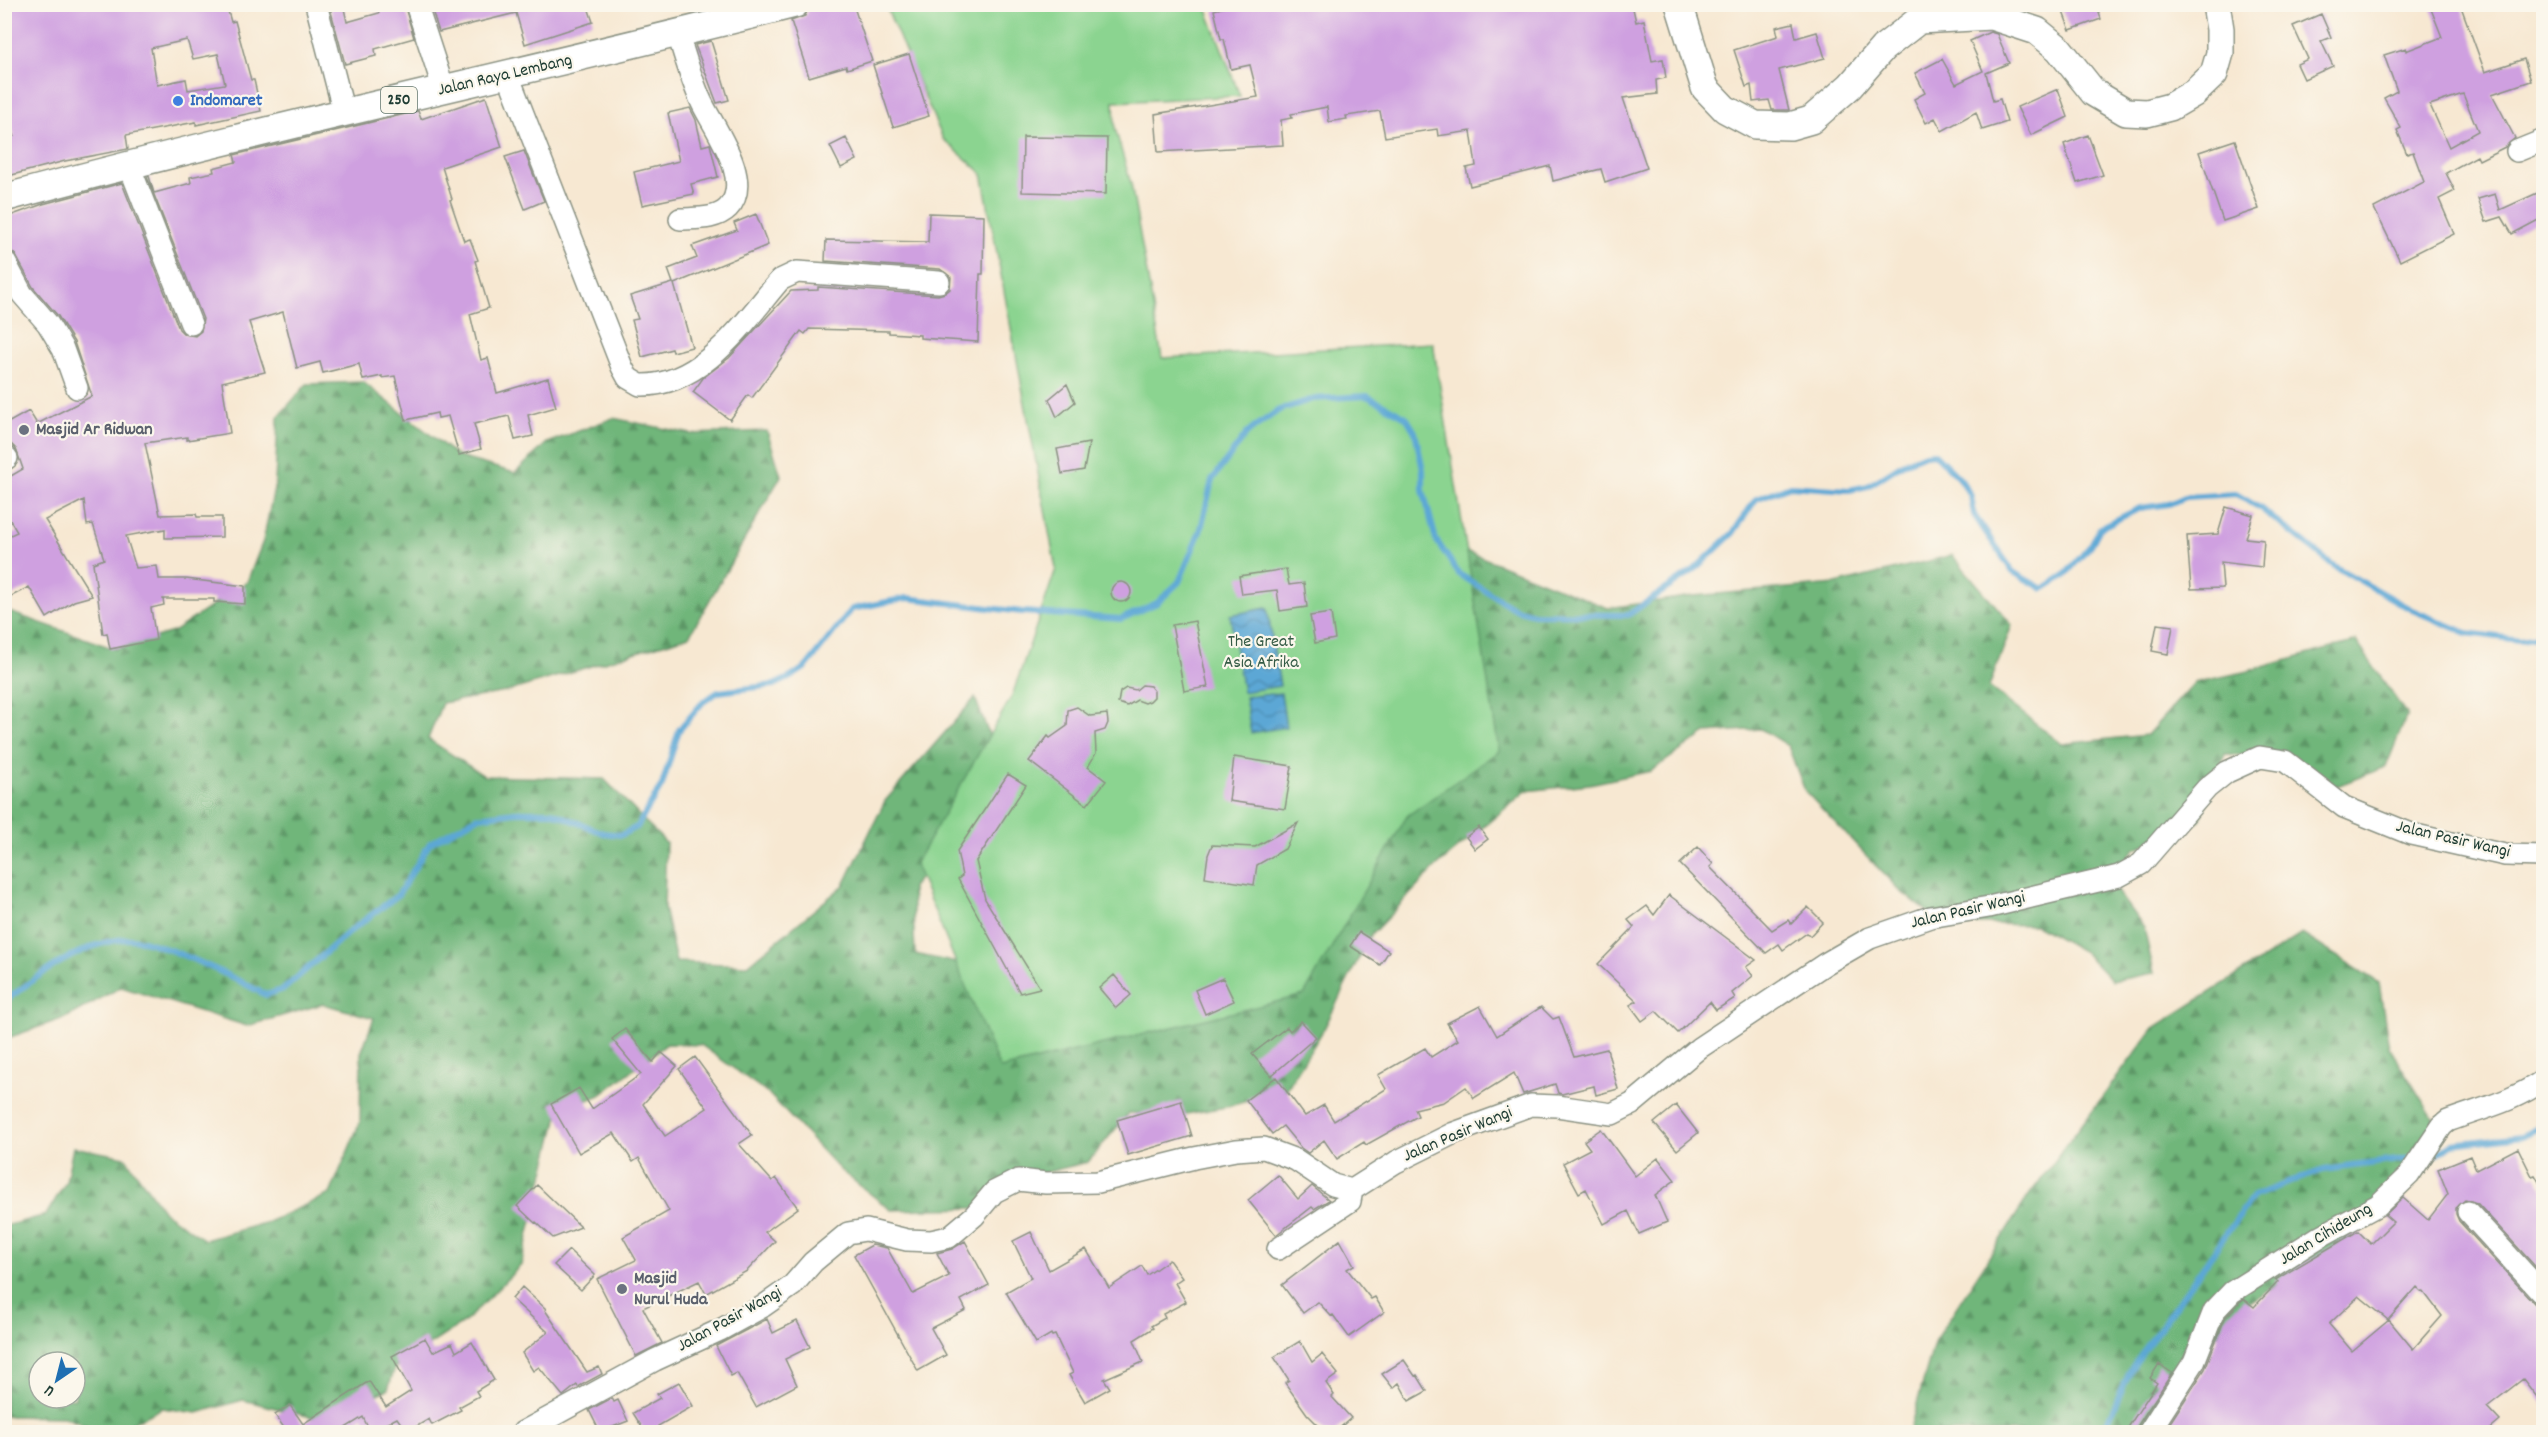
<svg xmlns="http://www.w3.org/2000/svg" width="2548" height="1437" font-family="Dekko,sans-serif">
<defs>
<pattern id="forest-firs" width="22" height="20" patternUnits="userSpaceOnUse" patternTransform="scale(1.5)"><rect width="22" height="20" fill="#70b67a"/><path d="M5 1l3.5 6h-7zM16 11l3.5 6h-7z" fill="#5b9565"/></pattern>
<pattern id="water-waves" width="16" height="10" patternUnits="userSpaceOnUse" patternTransform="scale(1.5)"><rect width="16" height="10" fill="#5ca7d5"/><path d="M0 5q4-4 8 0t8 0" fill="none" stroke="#4b89ae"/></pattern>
</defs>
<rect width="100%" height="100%" fill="#fbf7ec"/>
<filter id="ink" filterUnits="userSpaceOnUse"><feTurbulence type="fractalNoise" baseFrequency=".0167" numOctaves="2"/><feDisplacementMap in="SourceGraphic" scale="12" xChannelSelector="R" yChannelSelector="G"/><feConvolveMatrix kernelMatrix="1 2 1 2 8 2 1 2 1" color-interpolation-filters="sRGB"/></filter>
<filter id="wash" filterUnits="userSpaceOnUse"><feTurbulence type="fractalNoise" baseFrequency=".008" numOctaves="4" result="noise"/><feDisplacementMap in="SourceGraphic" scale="24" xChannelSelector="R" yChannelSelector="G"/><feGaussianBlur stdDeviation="1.35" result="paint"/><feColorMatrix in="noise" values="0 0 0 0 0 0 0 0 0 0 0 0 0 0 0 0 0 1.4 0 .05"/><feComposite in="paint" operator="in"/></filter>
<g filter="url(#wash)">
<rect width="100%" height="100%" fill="#f7e8d2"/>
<path fill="url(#forest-firs)" stroke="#487a57" stroke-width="1.5" fill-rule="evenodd" d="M363,382l96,75 56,16 32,-30 66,-25 78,16 76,-3 14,45 -92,160 -183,56 -64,11 -14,36 56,37 120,3 62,64 -2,65 12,54 72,3 96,-80 41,-84 90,-103 29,76 -50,65 -42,48 3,67 93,20 366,-460 234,94 85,-12 143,-12 116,-29 60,70 -23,62 73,57 85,-9 47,-52 54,-12 108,-30 51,74 -21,52 -54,21 -57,-31 -50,-3 -25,67 -66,28 -24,33 34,46 10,45 -42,8 -28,-29 -48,-27 -93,-2 -43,-32 -95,-100 -17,-45 -27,-17 -55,4 -55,38 -61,13 -64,7 -90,76 -67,70 -45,92 -38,61 -60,17 -45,8 -52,-2 -41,49 -45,11 -66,35 -86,2 -51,-40 -71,-76 -68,-49 -34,-1 -67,51 -41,17 -38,153 -55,56 -71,46 -7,22 -61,32 -84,-21 -46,13 -35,-5 -47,24h-13l-38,-15 -59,-1v-190l41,-11 20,-33 7,-35 52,10 39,55 41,28 63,-18 62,-28 30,-72 1,-69 13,-35 -51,-14 -76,22 -126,-39 -54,30 -62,22 -1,-429 111,39 58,-17 74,-50 16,-41 12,-57 3,-67 29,-33zM39,1362h36v36h-36z
M2302,934l77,49 10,64 49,79 -92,113 -94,61 -74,74 -18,58h-251l26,-92 95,-146 124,-166z"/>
<path fill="#8bd490" stroke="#558862" stroke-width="1.5" d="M902,4l303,1 35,91 -126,6 1,26 16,56 31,174 271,-15 66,408 -92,65 -103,179 -304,74 -85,-205 97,-168 44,-127 -74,-396 -39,-34 -56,-130z"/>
<path fill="url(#water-waves)" stroke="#3e7284" stroke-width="1.5" d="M1267,608l13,78 -37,6 -13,-77z
M1281,693l5,34 -35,6 -6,-36z"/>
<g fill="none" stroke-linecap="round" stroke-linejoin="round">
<path stroke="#5ca7d5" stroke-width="6" d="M4,1002c33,-26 82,-63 126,-63 14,0 27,7 40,11 34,13 63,27 96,45l18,-6 65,-57 49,-37 32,-52 48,-26 37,-5h37l51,21 18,2 16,-8 25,-42 17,-55 24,-28 15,-10 56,-7 17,-8 15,-10 46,-58 55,-11 115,14 99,7 36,-16 22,-21 22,-53 11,-49 36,-48 31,-22 34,-11 54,-3 39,21 9,15 8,38v20l13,50 23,34 56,35 19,5 94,1 66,-45 39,-37 23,-34 34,-13 59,4 19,-4 36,-23 21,-9 9,-1 27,27 10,16 3,19 39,57 30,17 22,-14 26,-30 9,-17 40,-20 29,-4 16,-7 51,-3 24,14 74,58 78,44 55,23 53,7 24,-4
M2429,1156l8,-1 15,-11 70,-8 22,-11
M2103,1432l28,-63 122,-173 70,-26 90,-12"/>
</g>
<g id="blocks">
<path fill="#cfa0e0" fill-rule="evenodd" d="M4,4h222l5,18 4,-1 16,59h3l7,31 -65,14v-3l-70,13 2,14 -63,12 -57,15 -4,-11v-26l10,-3 -10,-34zM187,40l6,19 25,-5 7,30 -37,6 -2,-11 -29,6 -6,-37z
M329,4h14l4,18 32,-9 -3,-9h28l10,34 -39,11 1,7 -31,8z
M430,4h157l6,18 -68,22 -9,-31 -77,19z
M810,4h43l19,57 -25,8 -1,-3 -37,11 -18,-56 14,-5z
M1236,4h396l4,18 8,-2 8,41 11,-2 3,19 -10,2 1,14 -34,4 24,70 -42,14 -4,-13 -48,12 -3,-15 -80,20 -4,-18 10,-2 -5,-35 -33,5 -1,-7 -52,8 -5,-26 -34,5 1,3 -18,3 -2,-15 -36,7 1,4 -11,2 2,25 -125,7 -3,-38 103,-17 -8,-32 -19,4 -7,-30h-3l-7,-29z
M2060,4h36l5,15 -31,11z
M2429,4h31l25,68 39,-13 7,22 -39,13 23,44 -10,9 -26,13 -2,-4 -31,17 9,18 -16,8 15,35 -54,27 -26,-53 50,-26 -11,-30 -6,2 -10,-24 4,-2 -17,-30 13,-7 -13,-36 22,-7v3l36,-14zM2463,94l15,37 -29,16 -19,-42z
M2321,14l10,23 -10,4 12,25 -29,13 -7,-15 11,-5 -15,-33z
M1793,23l3,15 21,-6 8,26 -46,12 10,40h-17l-3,-10 -16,2 -2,-17 -5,2 -12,-37 44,-14 -2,-9z
M1990,32l7,2 12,29 -23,10 7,28 7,-2 7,23 -25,8 -6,-18 -34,19 -7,-13 -9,5 -12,-24 11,-6 -10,-20 27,-14 14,25 27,-13 -13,-30z
M711,41l18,59 -12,3 -22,-58z
M909,54l20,62 -36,11 -20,-62z
M2058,89l10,28 -37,18 -14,-28z
M486,97l16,50 -60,20 10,32 -2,1 14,41 6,-2 8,21 -3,1 14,47 -19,6 11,46 7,-2 9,35 51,-15 8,29 -28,8 5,21 -18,4 -6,-24 -35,8 7,25 -22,6 -11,-39 -10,2 -1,-5 -31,7 -11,-44 -13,2v-2l-19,4 -4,-16 -36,9 -3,-11 -23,6 -14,-56 -34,10 16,50 -43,10 8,51 -43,7v-3l-42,6 15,72 36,-1 1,3h25v20l-57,1v-9l-39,7 10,32 21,-2 2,13h27l59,7v18l-31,-2v-3h-51l1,6 -13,3 5,32 -46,9 -3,-16 -4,1 -10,-71 11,-4 -11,-35 -6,1 -3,-25 -39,20 47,76 -18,5 -27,17 -18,-31 -25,13v-62l13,-6 -13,-22v-30l19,-11 -7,-20 -12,-12v-12l25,-14 8,13 55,-28 -18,-54 -16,-26 -25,-29 -18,-33 -9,-6 -2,-30 39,-14 79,-21 57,146 5,5 11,2 6,-5 2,-12 -56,-142 2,-1 5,17 37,-10 -1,-6 24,-5 -1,-4 23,-6 -2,-7 184,-44 3,8z
M690,108l6,12 6,26 8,-2 8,33 -27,7 3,10 -52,11 -8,-33 45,-11 -11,-48z
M2088,135l15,40 -26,8 -13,-39z
M1023,137l84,1 -1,56 -84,-2z
M846,138l11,22 -16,8 -11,-22z
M2235,140l24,69 -36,12 -24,-69z
M524,151l20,50 -19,8 -20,-52z
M2544,190v27l-32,17 -10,-17 -16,5 -8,-23 17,-5 5,16z
M929,213l55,2 -1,59h-3l-2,68 -58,-4v-3l-31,-2v-2l-80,-2 -4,5 -4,-3 -49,67 -4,-3 -18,25 -37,-28 10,-14 26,-20 62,-67 27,-1v-3l120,8 7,-2 5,-4 1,-12 -11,-8 -115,-8 1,-21 102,2z
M756,214l12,31 -94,39 18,63 -19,5 -1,-3 -30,8 -10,-37 6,-1 -8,-23 43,-13 -5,-14 29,-11 -5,-12 45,-16 -3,-7z
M1067,384l8,18 -18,15 -8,-18z
M1089,443l-5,27 -22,4 -5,-25z
M2226,507l27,8 -7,23 18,2 -2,27 -41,-5 2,26 -32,1 -4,-53 31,-2z
M1286,569l3,16 15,-2 3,24 -27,4 -3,-21 -35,4 -3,-18z
M1111 592a10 10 0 1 1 20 0a10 10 0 1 1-20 0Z
M1331,613l4,26 -20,4 -5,-27z
M1195,621l13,66 -24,4 -12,-66z
M2157,624l16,2 -5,28 -16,-3z
M1142,685l8,1 4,5v6l-4,4 -5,2 -8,-3 -10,6 -9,-3 2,-11 6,-4 10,2z
M1077,707l13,9 17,-2 1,9 -3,7 -10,3 1,20 -8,14 18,14 -19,24 -58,-44 19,-25 2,2 17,-12 1,-16z
M1234,757l58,9 -7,43 -56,-8z
M1008,774l18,11 -50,76 9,38 55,89 -20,5 -62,-114 4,-3 -5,-25z
M1298,823l-13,26 -28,16 -3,20 -49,-8 3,-22 4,-10 43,2z
M1479,827l9,12 -13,10 -9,-12z
M1698,847l15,17 -3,3 62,63 16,-10 3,4 17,-17 15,15 -13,14 -3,-3 -24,17 -4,-6 -13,9 -86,-89z
M1669,895l87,65 -10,7 7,9 -21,17 3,5 -19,12 -6,-8 -32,31 -22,-22 -14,10 -12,-16 7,-4 -39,-37 36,-37 -6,-7 19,-14 7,9z
M1359,932l30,19 -9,14 -30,-19z
M1114,975l17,20 -15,13 -17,-20z
M1223,978l11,23 -29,13 -10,-24z
M1480,1006l17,30 44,-29 12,12 6,-2 15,40 33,-8 11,40 -22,6 -2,-9 -32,8 -4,-1 -3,-9 -32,10 -9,-21 -40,25 -8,-11 -22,15 -29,7 3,7 -52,29 -2,-3 -27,17 -13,-19 -16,13 -7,-5 -18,-22 -11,8 -26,-34 30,-23 29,39 19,-11 10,16 52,-32 -8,-14 47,-27 6,9 27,-17 -11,-17z
M1301,1021l15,16 -45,39 -19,-22 35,-27 3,4z
M625,1029l28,33 8,-10 16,14 -34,38 22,32 42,-28 -28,-39 16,-12 57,78 -13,9 33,37 4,-3 22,30 -33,24 10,9 -28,30 -41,23 -7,-13 -56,27 19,35 -26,13 -39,-77 39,-19 -13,-23 46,-26 -30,-53 -6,4 -19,-29 -35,20 -28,-49 28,-16 13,21 49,-35 -29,-35z
M1181,1101l11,35 -64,19 -11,-35z
M1676,1105l22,28 -21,17 -23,-27z
M1601,1129l34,47 23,-18 17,22 -20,15 12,27 -28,12 -11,-23 -24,13 -18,-35 -7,4 -16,-30 27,-14 -6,-8z
M2518,1148l14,28 3,-1 9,15v86l-67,-73 -12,-3 -9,8v6l3,7 76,83 9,3v99l-21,-27 -36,28 13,14 -13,11h-323l41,-63 20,-51 15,-16 4,-3 10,8 24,-25 -3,-2 83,-49 13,13 22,-22 -8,-7 18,-17 25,22 20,-26 -10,-25 32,-13 6,14zM2417,1287l5,5 1,-1 19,25 -29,33 -24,-29 -37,31 -23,-27 30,-28 29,24z
M1278,1175l20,24 14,-13 17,14 -15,9 -2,-2 -36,28 -28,-35z
M537,1185l44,42 -28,11 -17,-16 -1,1 -18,-17z
M1031,1232l18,38 37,-21 23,39 33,-22 5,9 22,-15 13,18 -7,5 11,19 -23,12 2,4 -14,8 2,2 -19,12 9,22 -39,17 6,9 -25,14 -16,-27 4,-2 -18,-38 -3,1 -1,-2 -15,9 -30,-51 25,-14 -18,-37z
M1340,1240l14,25 -7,4 24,30 4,-2 9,15 -35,25 -16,-22 -2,1 -13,-14 -15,11 -21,-28z
M965,1241l24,44 -28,15 5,10 -35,18 15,27 -28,16 -64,-116 18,-10 15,3 26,46 36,-18 -12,-23 15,-4z
M569,1250l26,25 -14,15 -27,-25z
M522,1287l24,22 -1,1 42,62 12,-5 3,7 -24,13 -1,-2 -14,11 -24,-29 -6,4 -11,-18 26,-21 -36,-33z
M767,1319l6,14 24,-12 13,26 -25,12 12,26 -41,22 -19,-34 -6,3 -15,-30z
M425,1338l8,14 19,-9 4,9 16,-10 22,38 -18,11 3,5 -20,11 2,3 -29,15 -3,-6 -22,13 -10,-14 -27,14 -7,-15 -24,15h-52l-12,-17 15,-10 13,19 66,-43 17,26 25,-16 -19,-35z
M1300,1341l12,21 10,-8 16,20 -12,9 8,12 -2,2 19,21 -16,14h-10l-18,-18 -22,-31 4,-3 -15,-23z
M1404,1360l11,16 2,-1 10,16 -18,10 -10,-18 -6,5 -11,-14z
M2159,1364l13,9 -34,52 -2,7h-11l32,-49 -7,-5z
M679,1382l14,24 -35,20 4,6h-17l-12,-19 27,-15 -3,-4z
M612,1398l2,4 4,-2 10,21 -28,11 -11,-22z"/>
</g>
</g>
<g filter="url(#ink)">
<use href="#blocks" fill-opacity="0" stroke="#8b9283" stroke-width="1.5"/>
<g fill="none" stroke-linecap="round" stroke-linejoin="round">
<g stroke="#8b9283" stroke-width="24">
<path id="minor" d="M316,4l28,109
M416,4l28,86
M678,34c7,23 14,48 24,69 13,27 52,78 26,105 -12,12 -32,10 -48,11
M508,75l114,292 6,11 12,7c62,2 104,-63 140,-105l17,-8 142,10
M2517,151l27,-11
M129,165l62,159
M4,260l18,34 26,30 15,25 14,39
M4,455l3,3
M2468,1212l76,83
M1278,1249l72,-48 2,-11
M523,1432l132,-72 65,-30 42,-23 30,-21 21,-24 35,-29 18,-3 41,10 24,1 18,-4 25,-21 20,-24 24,-12 28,3 52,-1 96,-24 42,-8 28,-2 32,12 37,25 19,5 44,-28 58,-29 77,-28 26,1 55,8 20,-10 67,-56 126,-84 45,-26 60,-21 59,-10 130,-31 22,-12 66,-76 20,-16 33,-15 25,4 59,46 67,27 94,21 39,1
M2149,1432l45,-70 20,-51 18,-19 87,-55 59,-32 31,-30 33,-49 6,-5c35,-13 64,-19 96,-41"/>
</g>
<g stroke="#8b9283" stroke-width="30">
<path id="major" d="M1679,4l26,84 20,21 30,16 35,1 21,-6 39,-34 33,-38 36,-28 72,-4 46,15 22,18 35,44 32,19 21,1 23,-6 24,-14 20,-19 6,-21v-24l-4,-25
M4,198c262,-71 528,-127 791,-194"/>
</g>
<use href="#minor" stroke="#fff" stroke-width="21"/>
<use href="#major" stroke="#fff" stroke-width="27"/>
</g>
</g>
<circle fill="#3f7fe0" stroke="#fbf7ec" stroke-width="2" cx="178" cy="101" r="6"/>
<g fill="#6b7280" stroke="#fbf7ec" stroke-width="2">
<circle cx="24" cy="430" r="6"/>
<circle cx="622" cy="1289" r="6"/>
</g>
<g text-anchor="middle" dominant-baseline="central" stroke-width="4.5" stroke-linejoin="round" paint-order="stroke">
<rect fill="#fbf7ec" stroke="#61756b" stroke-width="1.5" x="381" y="87" width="36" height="26" rx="4.5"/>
<g font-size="16" font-weight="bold" fill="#1f3d34">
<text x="399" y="100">250</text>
</g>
<g font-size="18" fill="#1f3d34" stroke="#fbf7ec">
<text transform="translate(505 76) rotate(-13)">Jalan Raya Lembang</text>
<text transform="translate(2453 840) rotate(13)">Jalan Pasir Wangi</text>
<text transform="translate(1968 911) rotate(-13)">Jalan Pasir Wangi</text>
<text transform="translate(1458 1135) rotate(-23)">Jalan Pasir Wangi</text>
<text transform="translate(2326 1235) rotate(-31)">Jalan Cihideung</text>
<text transform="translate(730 1320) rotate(-29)">Jalan Pasir Wangi</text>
</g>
<g font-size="18" font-weight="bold" fill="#366cbe" stroke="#fbf7ec" text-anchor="start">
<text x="190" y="101">Indomaret</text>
</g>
<g font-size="18" font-weight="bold" fill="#5b616d" stroke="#fbf7ec" text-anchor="start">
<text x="36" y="430">Masjid Ar Ridwan</text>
<text x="634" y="1279">Masjid<tspan x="634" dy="21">Nurul Huda</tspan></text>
</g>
<g font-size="18" fill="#355b46" stroke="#fbf7ec">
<text x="1261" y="642">The Great<tspan x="1261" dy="21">Asia Afrika</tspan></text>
</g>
</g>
<rect width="2548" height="1437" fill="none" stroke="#fbf7ec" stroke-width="24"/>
<g transform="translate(57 1380) rotate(215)"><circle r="28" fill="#fbf7ec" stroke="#a3ada2" stroke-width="1.5"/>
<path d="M0-4.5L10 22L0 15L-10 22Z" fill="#1f6fb2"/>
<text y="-9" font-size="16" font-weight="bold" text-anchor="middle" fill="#1f3d34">U</text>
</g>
</svg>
